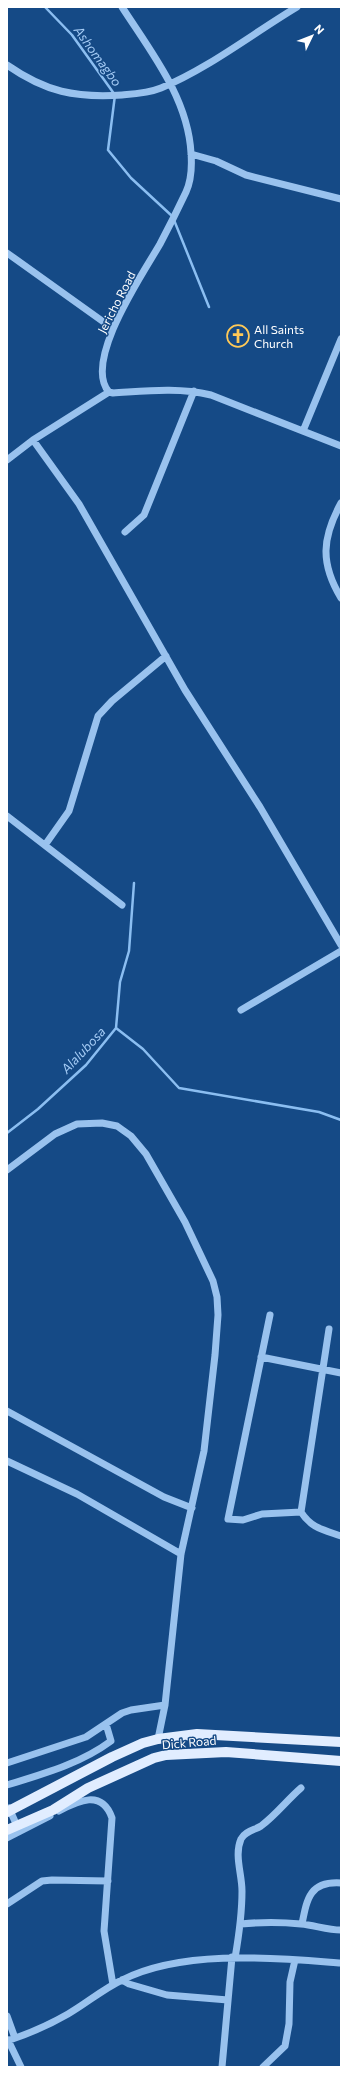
<svg xmlns="http://www.w3.org/2000/svg" width="348" height="2074" font-family="Commissioner,sans-serif">
<rect width="100%" height="100%" fill="#154a86"/>
<g fill="none" stroke-linecap="round" stroke-linejoin="round">
<path stroke="#8bbef1" stroke-width="2.5" d="M45,7l27,28 43,60 -7,55 23,28 41,38
M174,220l35,87
M116,1028l27,21 36,39 140,24 22,8
M7,1133l31,-24 48,-44 30,-37 4,-46 9,-31 5,-68"/>
<path stroke="#99c2ee" stroke-width="7" d="M122,7c29,45 66,91 69,146 1,13 0,28 -5,39 -8,17 -17,35 -26,52 -16,28 -78,118 -51,148l4,1c33,-2 65,-6 98,2l130,51
M7,65c39,27 68,33 115,30 12,-1 27,-2 39,-7 48,-20 91,-54 136,-81
M191,154l25,7 30,14 95,24
M7,253l105,75
M303,431l38,-92
M33,440l46,64 106,186 75,117 81,138
M7,460l26,-20 76,-48
M341,503c-19,35 -21,60 0,95
M125,532l19,-17 50,-124
M7,816l115,89
M45,845l24,-34 29,-95 14,-15 54,-45
M241,1010l100,-59
M7,1170l48,-36 22,-10 25,-1 15,3 14,10 15,18 39,68 28,59 4,16 1,18 -3,40 -11,96 -23,103 -16,151 -7,34
M270,1315l-42,204 15,1 19,-6 39,-2c10,16 23,18 40,24
M261,1357l80,16
M7,1411l157,86 28,11
M7,1461l70,33 104,60
M301,1512l28,-183
M7,1763l79,-26 36,-24 9,-3 34,-5
M7,1785c36,-11 73,-21 104,-44l-5,-17
M9,1808l8,18
M59,1811c19,-10 43,-22 53,7l-8,113 9,54
M7,1838l43,-22
M7,1904l35,-23 10,-1 56,1
M241,1924c20,-2 40,-2 60,0 13,1 26,6 40,6
M302,1924c5,-26 8,-43 39,-41
M235,1958c4,-23 7,-45 7,-67 0,-17 -8,-36 -1,-52 4,-8 14,-9 20,-13 15,-11 26,-26 40,-38
M122,1980l7,4 38,11 61,5
M7,2016l8,22
M8,2040l13,27
M7,2041c21,-7 42,-16 61,-27 19,-11 35,-25 54,-34 61,-31 152,-22 219,-17
M222,2067l10,-110
M263,2067l22,-21 4,-22 1,-42 5,-22"/>
<path stroke="#e1edff" stroke-width="10" d="M7,1812l105,-55 31,-14 15,-4 39,-5 144,8
M7,1830l46,-20 35,-22 66,-30 12,-3 60,-3 115,9"/>
</g>
<defs>
<g id="church-ring" transform="scale(1.15)"><circle r="9.5" fill="#154a86" stroke="#ffc957" stroke-width="1.5"/><path d="M-1.2-6h2.4v3.5h3.3v2.4h-3.3V6h-2.4V-.1h-3.3v-2.4h3.3Z" fill="#ffc957"/></g>
</defs>
<g fill-rule="evenodd">
<use href="#church-ring" x="238" y="336"/>
</g>
<g text-anchor="middle" dominant-baseline="central" stroke-width="3" stroke-linejoin="round" paint-order="stroke">
<g font-size="12" fill="#fff" stroke="#154a86">
<text transform="translate(116 302) rotate(-63)">Jericho Road</text>
<text transform="translate(189 1742) rotate(-5)">Dick Road</text>
</g>
<g font-size="12" fill="#fff" stroke="#154a86" text-anchor="start">
<text x="254" y="329">All Saints<tspan x="254" dy="14">Church</tspan></text>
</g>
<g font-size="13" font-style="italic" fill="#a5ccf6" stroke="#154a86">
<text transform="translate(98 56) rotate(54)">Ashomagbo</text>
<text transform="translate(83 1050) rotate(-47)">Alalubosa</text>
</g>
</g>
<rect width="348" height="2074" fill="none" stroke="#ffffff" stroke-width="16"/>
<g transform="translate(312 36) rotate(47)" stroke="#154a86" stroke-width="3" paint-order="stroke">
<path d="M0-3L7 15L0 10L-7 15Z" fill="#ffffff"/>
<text y="-6" font-size="11" font-weight="bold" text-anchor="middle" fill="#ffffff">N</text>
</g>
</svg>
